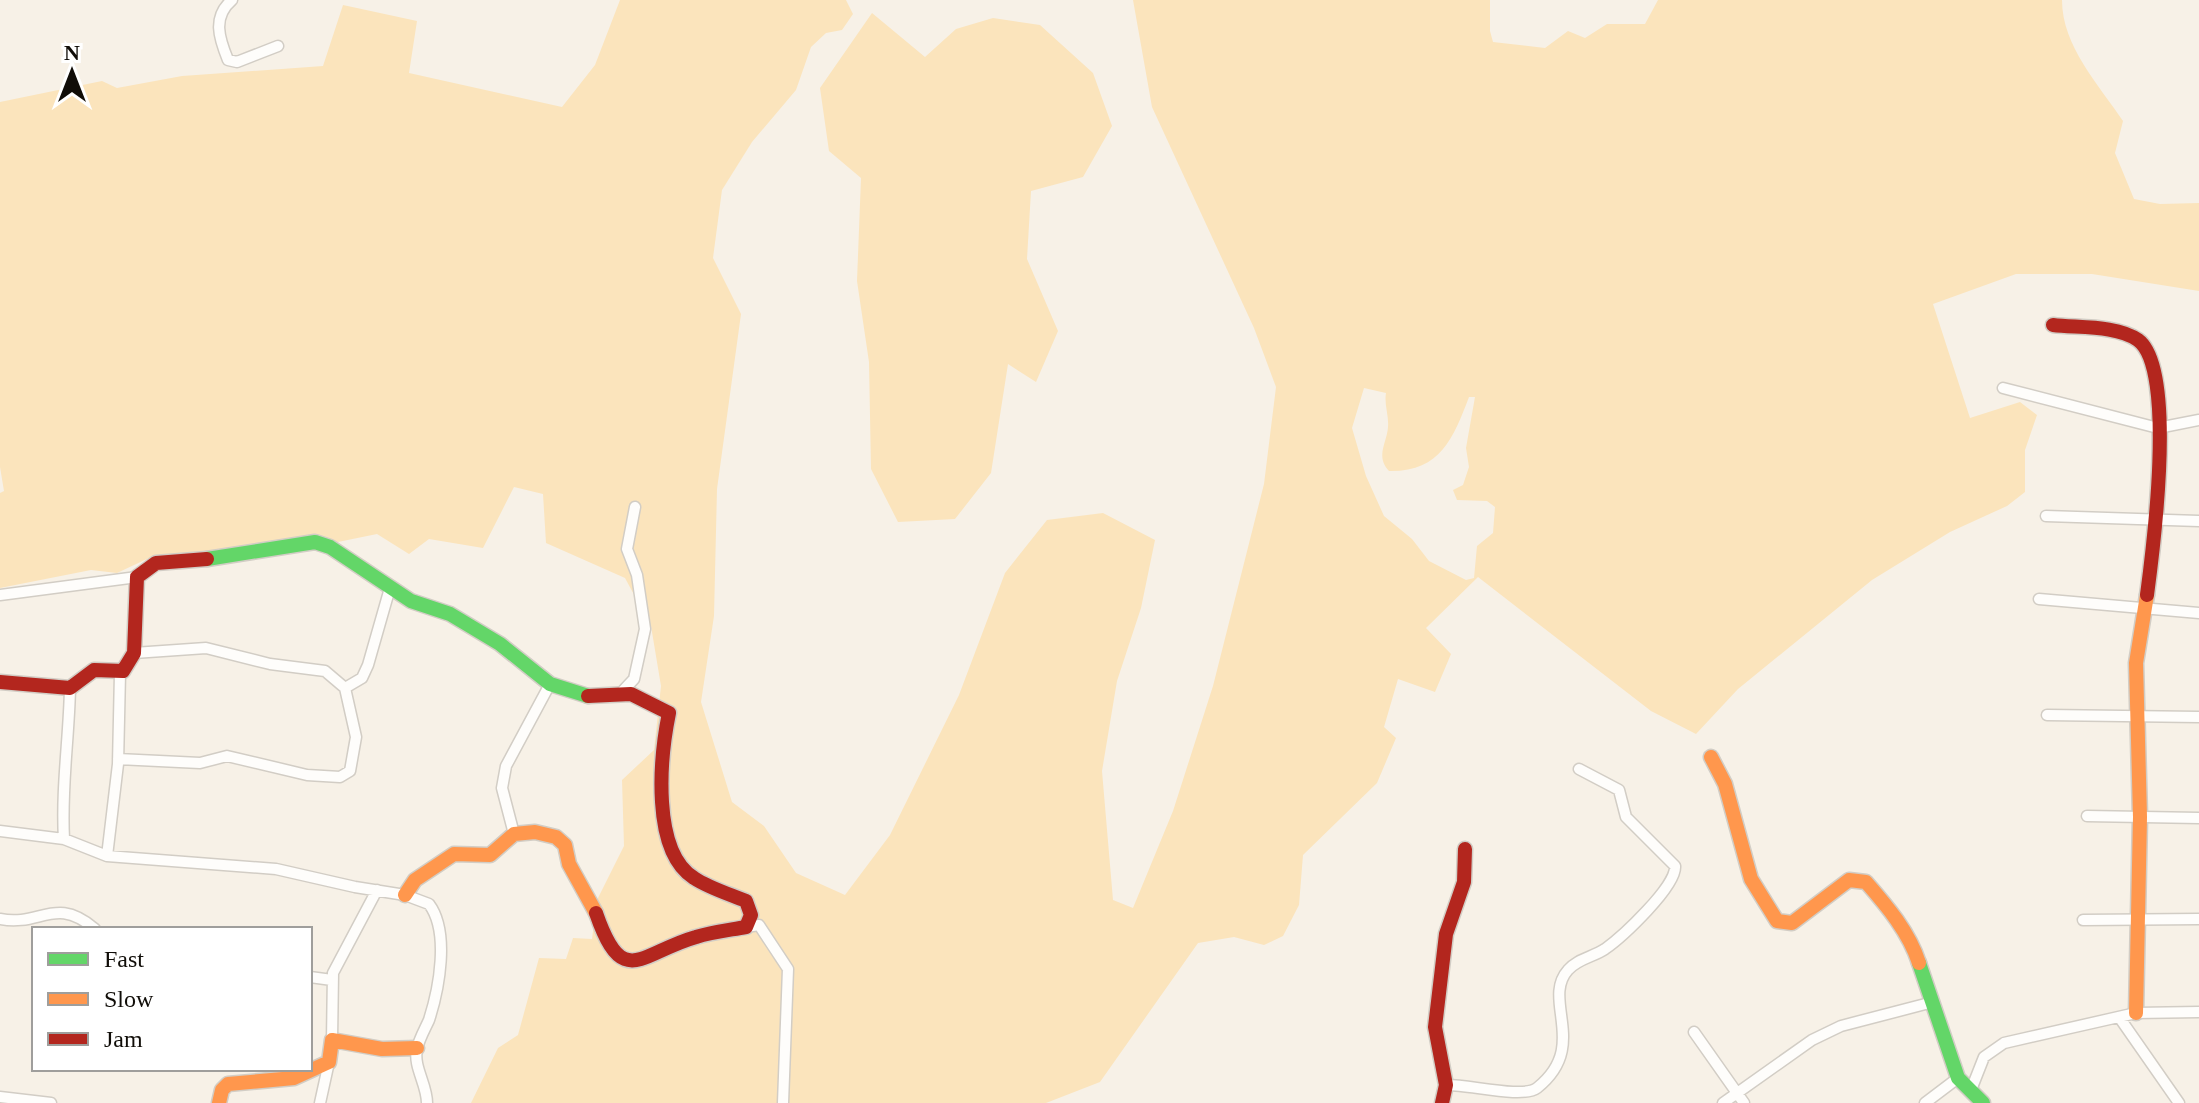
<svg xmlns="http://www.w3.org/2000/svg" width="2199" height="1103" font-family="'Times New Roman',serif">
<rect width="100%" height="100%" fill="#f7f1e7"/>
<path fill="#fbe4bc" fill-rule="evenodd" d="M620,0h226l7,14 -11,16 -16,3 -15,14 -15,43 -44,52 -30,48 -9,68 28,56 -24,175 -3,127 -13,86 31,100 32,24 32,47 49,22 45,-60 69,-140 46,-122 42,-53 56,-7 52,27 -14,68 -24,73 -15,90 11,129 20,8 40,-97 40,-125 51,-202 12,-97 -22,-59 -102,-221 -19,-107h357v31l3,11 52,6 23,-17 17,7 22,-14h38l13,-24h404c0,46 37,85 61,121l-8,32 19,46 26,5 39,-1v88l-107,-17h-76l-83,30 37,114 50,-16 17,13 -12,35v42l-18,14 -57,26 -78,48 -134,109 -42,45 -45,-23 -173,-134 -52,51 25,26 -16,38 -37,-13 -14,48 12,11 -19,45 -74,72 -4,50 -16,31 -19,9 -30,-8 -36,6 -98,139 -54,21h-575l27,-55 20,-13 21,-77 27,1 7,-21 19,1 5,-39 27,-54 -2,-66 32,-30 7,-64 -10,-60 -26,-48 -79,-35 -3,-49 -29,-7 -31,61 -54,-9 -20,15 -32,-20 -44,9 -184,15 -32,15 -26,-3 -91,18v-95l4,-2 -4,-24v-365l102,-21 15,7 65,-12 141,-10 20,-61 74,16 -8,52 153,34 33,-42zM1364,388l22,5c-2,12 3,22 2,34 -1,16 -13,29 1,44 51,1 64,-32 80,-74h6l-9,51 3,19 -6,18 -10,5 4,10 30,1 8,6 -2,26 -16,13 -3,32 -8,2 -37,-19 -17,-22 -28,-23 -18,-40 -14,-48z
M872,13l53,44 31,-28 37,-11 47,7 53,48 19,53 -29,51 -52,14 -4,68 31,72 -22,51 -28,-18 -17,109 -36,46 -57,3 -27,-53 -2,-107 -12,-81 4,-103 -32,-27 -9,-63z"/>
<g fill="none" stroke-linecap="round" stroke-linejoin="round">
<g stroke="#d2cdc5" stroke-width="13">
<path id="street" d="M232,0c-20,17 -13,38 -4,60l9,2 41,-16
M2003,388l155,40 41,-8
M2046,516l153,5
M0,595l137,-18
M2039,599l160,14
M345,688l17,-10 6,-13 22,-77
M619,695l15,-16 11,-50 -8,-54 -10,-26 8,-42
M2047,715l152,2
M118,759l82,4 27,-7 80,19 33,2 10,-6 6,-34 -11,-49 -20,-17 -55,-7 -64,-16 -72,5
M2087,816l112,2
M0,831l64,8 43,17 169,13 79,18 50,8 24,9c21,28 10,85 0,116 -4,9 -10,19 -12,29 -4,18 10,35 10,54
M514,834l-12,-46 4,-22 44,-82
M64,839c-3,-51 5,-100 6,-151
M107,856l11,-92 2,-91
M0,919c41,8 55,-24 95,10
M2083,920l116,-1
M746,927l13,-2 29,44 -5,134
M310,977l22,3
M2119,1017l60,86
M1694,1032l50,71
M332,1040l1,-67 44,-83
M1446,1085c21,-1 77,14 91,3 53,-42 4,-88 31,-118 9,-11 25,-13 37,-21 17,-12 72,-63 70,-83l-49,-49 -7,-27 -40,-21
M1971,1090l13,-33 20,-14 132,-30 63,-1
M0,1097l51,6
M320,1103l9,-41
M1723,1103l89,-63 29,-14 92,-24
M1925,1103l33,-25"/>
</g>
<g stroke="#d2cdc5" stroke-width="17">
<path id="fast" d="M207,559l108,-17 15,5 81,54 39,13 50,30 50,40 38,12
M1919,963l39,115 25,25"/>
</g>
<g stroke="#d2cdc5" stroke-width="17">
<path id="slow" d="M1711,757l14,27 26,95 26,42 15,2 57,-43 17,2c21,24 43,50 53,81
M405,895l10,-15 39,-26 36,1 24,-21 21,-2 21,5 9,8 4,19 27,49
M2136,1013l4,-196 -4,-154 11,-68
M219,1103l3,-13 6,-6 66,-6 35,-16 3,-22 50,9 35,-1"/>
</g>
<g stroke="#d2cdc5" stroke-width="17">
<path id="jam" d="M2053,325c25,3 64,0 85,15 39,28 15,210 9,255
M0,682l70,6 24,-18 29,1 11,-18 3,-76 19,-14 51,-4
M588,696l43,-2 38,19c-9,44 -18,138 25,165 15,10 35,16 52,23l5,14 -5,12c-16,3 -34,5 -50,10 -56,16 -73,54 -100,-24
M1442,1103l4,-18 -11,-58 11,-93 18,-52 1,-33"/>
</g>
<use href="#street" stroke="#fefdfb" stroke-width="10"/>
<use href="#fast" stroke="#63d668" stroke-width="14"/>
<use href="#slow" stroke="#ff974d" stroke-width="14"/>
<use href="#jam" stroke="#b3261e" stroke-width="14"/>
</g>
<rect x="32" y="927" width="280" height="144" fill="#ffffff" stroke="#9f9e9c" stroke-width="2"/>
<rect x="48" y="953" width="40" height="12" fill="#63d668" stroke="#9f9e9c" stroke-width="2"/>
<text x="104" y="967" font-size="24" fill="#100d08">Fast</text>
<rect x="48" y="993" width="40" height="12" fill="#ff974d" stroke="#9f9e9c" stroke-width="2"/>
<text x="104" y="1007" font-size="24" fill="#100d08">Slow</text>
<rect x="48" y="1033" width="40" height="12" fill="#b3261e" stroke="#9f9e9c" stroke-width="2"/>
<text x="104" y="1047" font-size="24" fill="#100d08">Jam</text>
<g transform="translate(72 72)" stroke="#ffffff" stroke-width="6" paint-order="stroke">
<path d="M0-6L14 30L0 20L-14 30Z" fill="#100d08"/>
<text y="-12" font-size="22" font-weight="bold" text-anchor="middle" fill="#100d08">N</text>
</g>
</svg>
